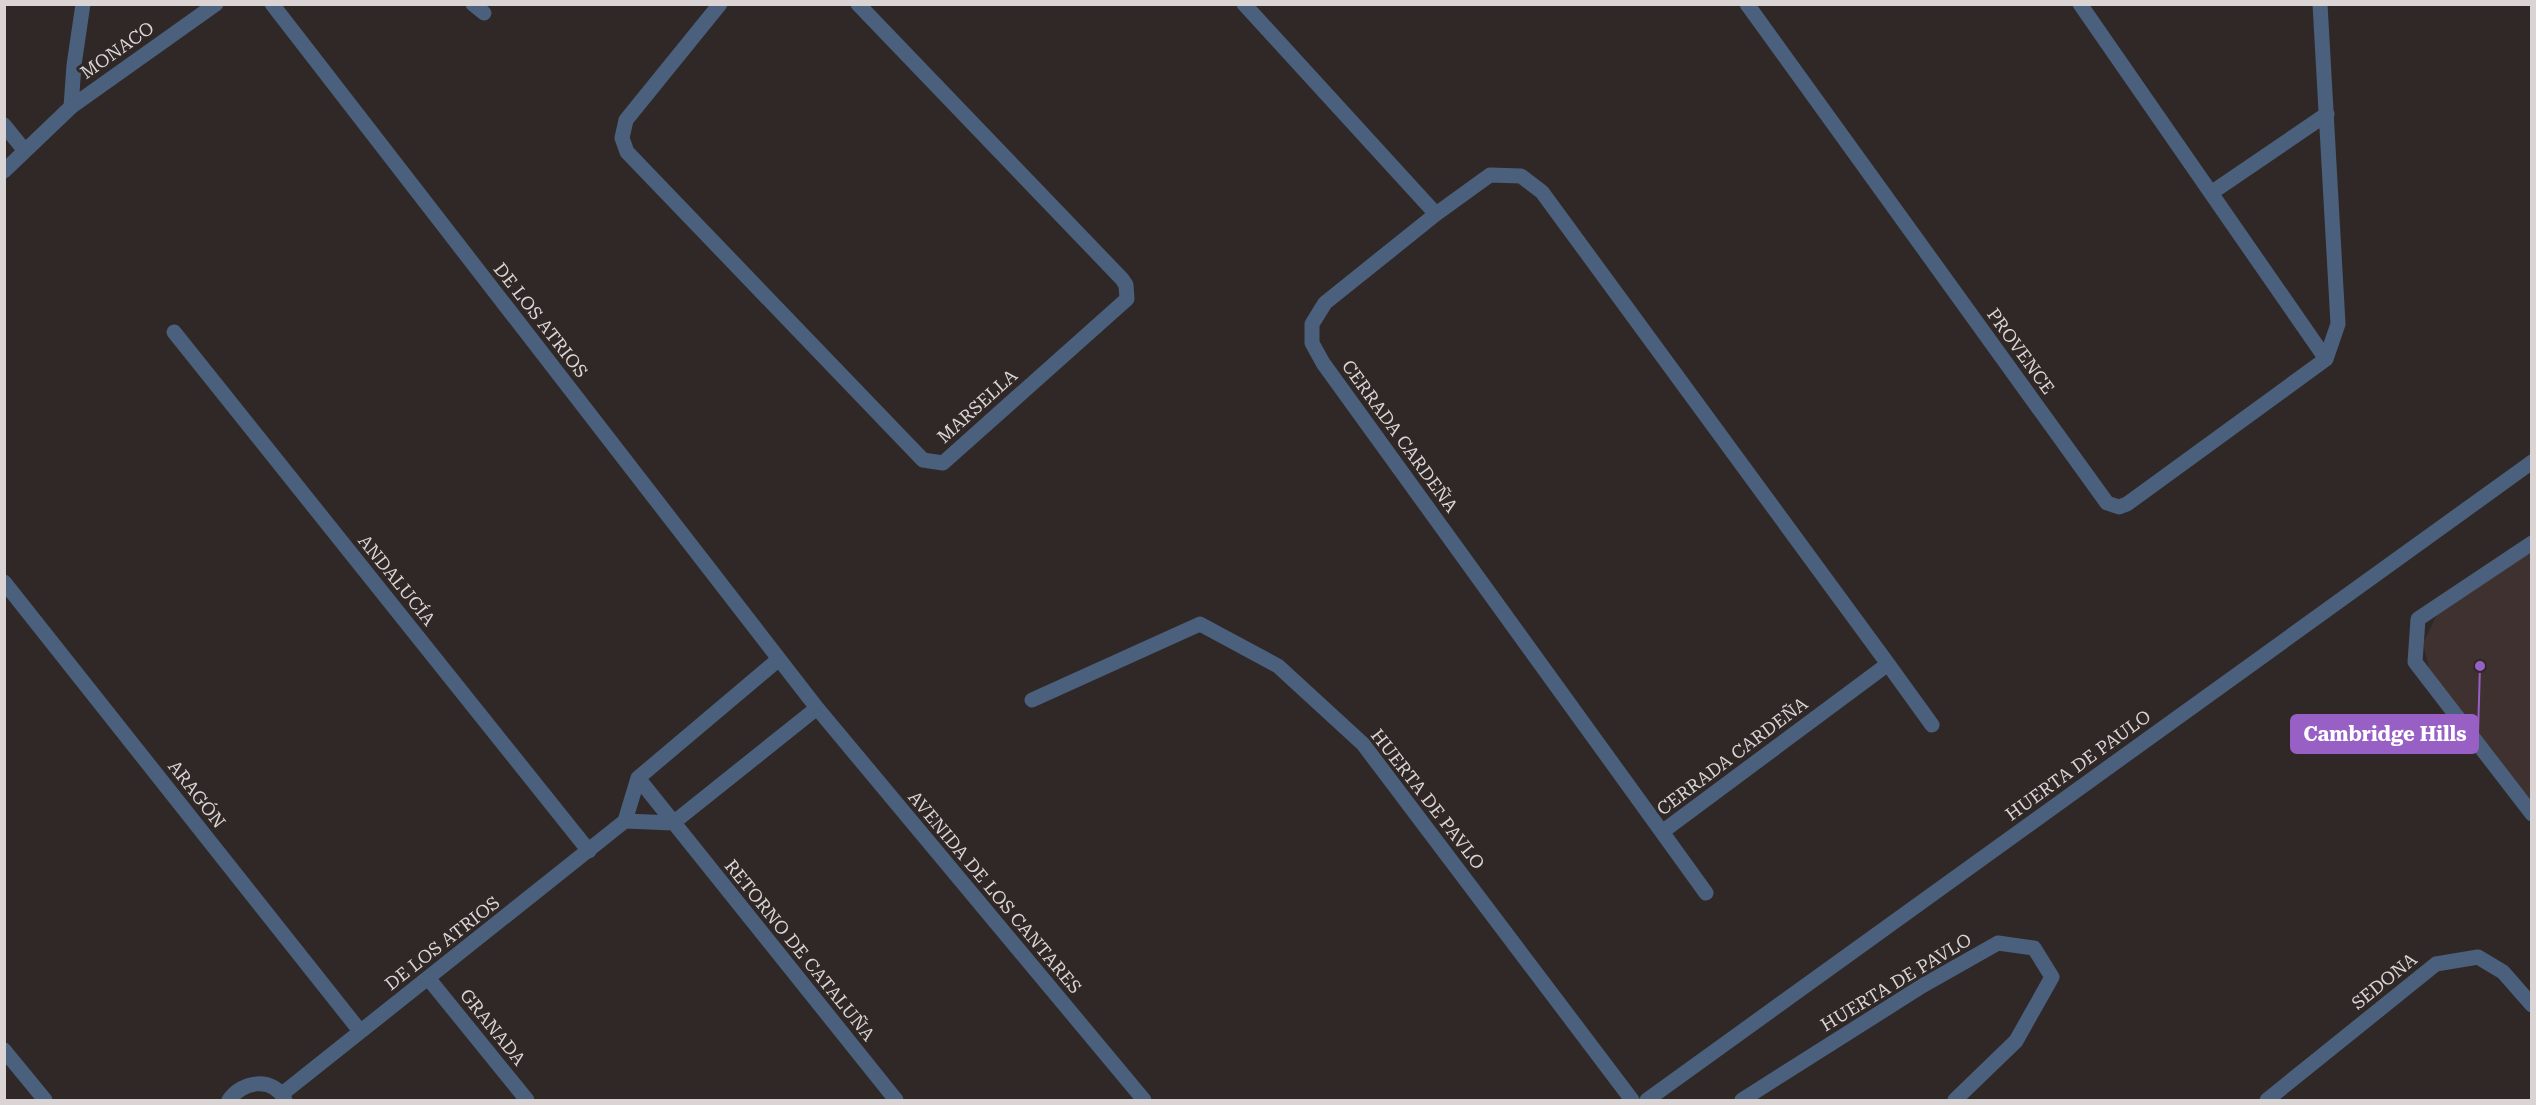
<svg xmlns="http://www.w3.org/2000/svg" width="2536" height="1105" font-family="'Roboto Serif',serif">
<rect width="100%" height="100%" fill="#302827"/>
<path fill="#3f312f" d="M2531,535v267l-97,-115 -11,-43 22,-47z"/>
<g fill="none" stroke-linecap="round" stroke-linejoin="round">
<path stroke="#4a607c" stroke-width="15" d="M2532,543l-114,76 -3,43 117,152
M1742,1100l180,-114 76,-43 36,5 18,29 -36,64 -61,59"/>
<path stroke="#4a607c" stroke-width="15" d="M272,4l545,704 327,392
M473,4l11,9
M720,4l-94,116 -4,18 5,14 296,308 20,3 184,-164 -1,-14 -4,-6 -264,-275
M1244,4l192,210
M1747,4l360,499 12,4 8,-3 199,-145 12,-35 -18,-320
M2080,4l246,355
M71,107l3,-42 9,-61
M4,125l21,26
M4,171l67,-64 145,-103
M2211,193l116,-79
M174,332l415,519
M4,582l356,449
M1888,664l-226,168 -339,-469 -11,-20v-19l13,-21 111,-89 54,-39 31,1 21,16 346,472 44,61
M1032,700l168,-76 78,42 85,78 269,356
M638,778l258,322
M625,821l48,2 144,-115
M1662,832l44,61
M428,978l99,122
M4,1050l41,50
M282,1094l343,-273 13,-43 141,-119
M229,1100c13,-19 44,-24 56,0
M1647,1100l885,-638
M2267,1100l169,-136 42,-7 25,15 29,33"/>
</g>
<g text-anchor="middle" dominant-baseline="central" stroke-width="6" stroke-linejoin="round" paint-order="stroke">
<g font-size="18" fill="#dad5d4" stroke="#302827">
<text transform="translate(117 50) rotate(-35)">MONACO</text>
<text transform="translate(541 320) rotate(52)">DE LOS ATRIOS</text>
<text transform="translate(2021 351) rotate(54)">PROVENCE</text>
<text transform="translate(977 406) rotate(-42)">MARSELLA</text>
<text transform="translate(1400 436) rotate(54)">CERRADA CARDEÑA</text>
<text transform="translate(397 580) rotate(51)">ANDALUCÍA</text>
<text transform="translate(1732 756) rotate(-37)">CERRADA CARDEÑA</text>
<text transform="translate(2078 765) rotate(-36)">HUERTA DE PAULO</text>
<text transform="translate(197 794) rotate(52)">ARAGÓN</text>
<text transform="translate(1428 799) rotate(52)">HUERTA DE PAVLO</text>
<text transform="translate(995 892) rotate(50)">AVENIDA DE LOS CANTARES</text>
<text transform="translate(442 943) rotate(-38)">DE LOS ATRIOS</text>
<text transform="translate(800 950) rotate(51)">RETORNO DE CATALUÑA</text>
<text transform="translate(2384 981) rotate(-39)">SEDONA</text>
<text transform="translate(1896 982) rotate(-31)">HUERTA DE PAVLO</text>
<text transform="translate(493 1027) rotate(51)">GRANADA</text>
</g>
</g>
<path fill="none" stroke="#985fc5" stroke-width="2" d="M2480 666L2478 734"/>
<circle fill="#985fc5" stroke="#302827" stroke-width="2" cx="2480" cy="666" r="6"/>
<rect fill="#985fc5" stroke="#985fc5" stroke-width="2" x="2291" y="715" width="187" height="38" rx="6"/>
<g font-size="20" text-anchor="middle" font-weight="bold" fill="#fff">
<text x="2385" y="741">Cambridge Hills</text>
</g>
<rect width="2536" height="1105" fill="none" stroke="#dad5d4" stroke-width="12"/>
</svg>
